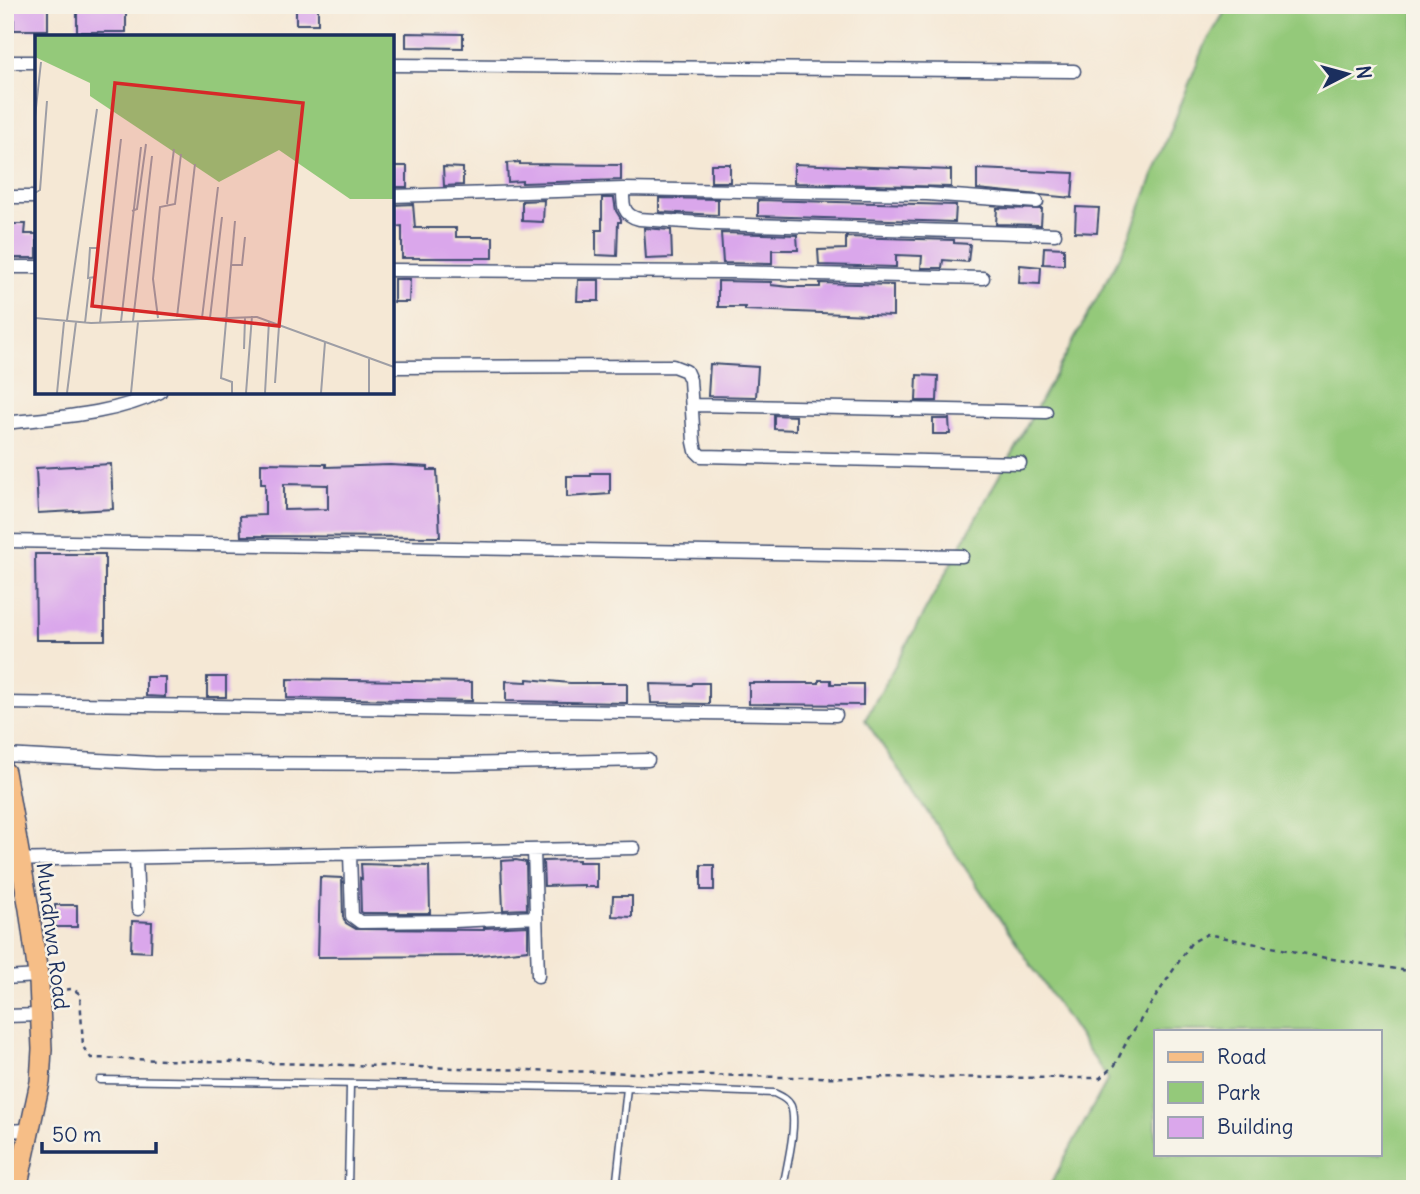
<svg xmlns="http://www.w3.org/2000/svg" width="1420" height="1194" font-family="Delius,sans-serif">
<rect width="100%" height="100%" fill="#f7f3e8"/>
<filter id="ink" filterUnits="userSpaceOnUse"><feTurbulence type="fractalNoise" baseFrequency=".0143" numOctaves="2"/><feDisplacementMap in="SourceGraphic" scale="14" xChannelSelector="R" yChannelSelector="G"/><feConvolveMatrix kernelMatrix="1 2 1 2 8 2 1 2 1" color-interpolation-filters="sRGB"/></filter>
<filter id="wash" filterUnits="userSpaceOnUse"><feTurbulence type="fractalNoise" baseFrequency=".00686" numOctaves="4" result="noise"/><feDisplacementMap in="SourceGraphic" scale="28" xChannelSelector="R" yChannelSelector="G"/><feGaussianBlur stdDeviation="1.57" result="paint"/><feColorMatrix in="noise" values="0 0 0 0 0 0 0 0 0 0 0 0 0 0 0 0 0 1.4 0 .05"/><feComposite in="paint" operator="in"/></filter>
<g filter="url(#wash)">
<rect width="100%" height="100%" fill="#f5e8d5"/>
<path fill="#94c97a" stroke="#587c6c" stroke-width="2" fill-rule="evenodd" d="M1229,5h186v1184h-367l60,-110 -243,-359 260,-473 78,-199zM1156,1031h224v123h-224z"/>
<g id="blocks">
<path fill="#daa7eb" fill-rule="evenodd" d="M14,5h34v25h-34z
M77,5h49v27h-49z
M296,6h22v18h-22z
M406,33l57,1v14l-57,-1z
M520,162v2l101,1v15l-99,3v-2l-14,1 -1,-19z
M711,164h19v18h-19z
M794,164l157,6v17l-157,-4z
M392,166h15v21h-15z
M443,167l20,1v17l-19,1z
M977,169l97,4 -2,25 -95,-9z
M602,198h12l2,13 5,8v3h-3l-1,34 -21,-1v-25h6z
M659,198l59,1v16l-59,-3z
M544,200l-1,22 -21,-1v-20z
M758,200l198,5 -1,17 -197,-6z
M413,204l2,24h41v9h37v21h-91v-32l-10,1v-22z
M1076,207l23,1 -2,25 -22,-1z
M997,208l45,1 -1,16 -45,-1z
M5,224h21l-1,10h12v24h-32z
M644,228l27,2 1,28 -26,1z
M721,233l76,2 1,15h-26v14l-49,-1z
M846,237l108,3v3l16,1 -2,18 -25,-2 -1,8h-21l1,-12 -26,-1v12l-77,-2 -1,-15 28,-1z
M1044,247l20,1v17l-21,-1z
M1020,265l21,2 -1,17 -21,-1z
M394,279h16l-1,23h-15z
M578,280h21v21h-22z
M718,281l53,1v3l19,2h30v-4l73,2v31l-148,-6v-3h-27z
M710,364l48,3 -2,30 -48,-1z
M917,375l21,1 -1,25h-21z
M774,415l22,1v14l-22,-1z
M933,419h16l1,15h-17z
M261,463l65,1v3l64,-2 38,2v3h9l3,67 -199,-1 -1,-20 25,-1v-31h-4zM284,484l44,1v24l-44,1z
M111,464l2,45 -75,4 -2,-45z
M591,473h19v21l-43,3v-21h24z
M35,554h70v86h-69z
M146,677h19v20l-19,-1z
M207,677h19v20h-19z
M287,679l185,3v19l-185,-3z
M527,679l43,4h57v20l-121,-2v-20l21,1z
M819,680h12v4h32v21l-114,-1v-21h70z
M693,683h16v21l-58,-1 -1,-19 42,1z
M516,860l10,2 1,47 -24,1 -2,-49z
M579,860v2h18v25h-13v-2l-40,1 -1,-25z
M361,864l68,2 1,47h-67l-2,-1 -1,-34 2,1z
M701,865h13v25h-13z
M320,877l22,1 1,39 3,6 10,6 128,1v-2l44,-2v24l-56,6 -154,1z
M613,896h19v21l-20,-1z
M55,905h22v22h-22z
M132,921l20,1 -1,30 -20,-1z"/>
</g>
</g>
<g filter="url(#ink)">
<use href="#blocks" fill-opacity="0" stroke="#3c4b70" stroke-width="2"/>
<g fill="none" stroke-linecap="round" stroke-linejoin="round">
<g stroke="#3c4b70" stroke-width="9">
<path id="lane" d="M100,1080l527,8 147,5c6,3 14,6 17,13 7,19 -5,62 -8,83
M348,1189l2,-104
M616,1189l11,-101"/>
</g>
<g stroke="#3c4b70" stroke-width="15">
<path id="street" d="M5,62h32
M392,65l682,6
M623,189c0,15 -1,26 16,30l77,5 339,10
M392,196l231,-7 304,5 110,8
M5,197h32
M5,267h32
M392,270l338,2 253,6
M392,367l281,-1 13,5 4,9 4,62 2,9 5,5 319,7
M693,405l353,7
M5,423c52,-6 108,-8 155,-31
M5,541l957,15
M5,703l831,12
M5,755l149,8 300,1 194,-4
M534,850l4,126
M350,854l2,62 8,6 94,-1 82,-4
M136,858l2,51
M5,860l629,-12
M5,978l33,-2
M5,1016l35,-1
M5,1131l23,-1"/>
</g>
<g stroke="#3c4b70" stroke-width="22">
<path id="primary" d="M5,772l24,137 10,73 3,67 -2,33 -23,107"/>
</g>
<path stroke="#3c4b70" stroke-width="2.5" stroke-dasharray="5 5" stroke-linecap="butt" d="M56,990l17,-1 7,5 3,53 8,11 691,19 318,1 15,-13 13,-26 63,-96 16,-9 119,24 89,14"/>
<use href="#lane" stroke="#fff" stroke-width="6"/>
<use href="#street" stroke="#fff" stroke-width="12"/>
<use href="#primary" stroke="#f6be87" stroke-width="19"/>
</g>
</g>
<g text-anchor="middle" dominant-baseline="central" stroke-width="5" stroke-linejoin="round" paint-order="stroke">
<g font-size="21" fill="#1b2f5e" stroke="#f7f3e8">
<text transform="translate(53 936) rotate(83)">Mundhwa Road</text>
</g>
</g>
<g transform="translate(35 35)">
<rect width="359" height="359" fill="#f5e8d5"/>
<path d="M0,1h359v163h-44l-71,-49 -60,32 -129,-86v-13l-55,-26z" fill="#94c97a"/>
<path fill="none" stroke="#9e9ea5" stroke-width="2" d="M0,82l6,-55M0,158l5,-3 7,-89M132,169l7,-55M97,176l5,-2 9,-65M63,213h-8l-2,30 7,-1 5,-50M197,230h10l3,-28M142,282l18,-153M0,283l56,5 166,-6 137,50M123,283l-5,-39 7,-72 15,-3 6,-50M167,283l16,-131M175,283l12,-101M32,285l30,-211M98,286l19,-165M86,287l20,-175M50,288l5,-44M65,288l21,-184M209,314l1,-31M334,324v34M240,348l4,-57M22,358l7,-71M32,358l9,-71M96,358l7,-71M197,358v-11l-11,-4 14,-157M211,358l6,-77M230,358l4,-72M286,358l4,-51"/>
<path fill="#d62828" fill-opacity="0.15" stroke="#d62828" stroke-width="3.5" d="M80,48l188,20 -24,223 -187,-20z"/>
<rect width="359" height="359" fill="none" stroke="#1b2f5e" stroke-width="3.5"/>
</g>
<rect width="1420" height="1194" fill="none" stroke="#f7f3e8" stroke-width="28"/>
<rect x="1154" y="1030" width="228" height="126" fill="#f7f3e8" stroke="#9fa5b1" stroke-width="2"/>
<rect x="1168" y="1052" width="35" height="10" fill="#f6be87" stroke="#9fa5b1" stroke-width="2"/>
<text x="1217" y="1064" font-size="21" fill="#1b2f5e">Road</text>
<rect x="1168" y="1082" width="35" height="21" fill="#94c97a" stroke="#9fa5b1" stroke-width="2"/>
<text x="1217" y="1100" font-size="21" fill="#1b2f5e">Park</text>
<rect x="1168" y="1117" width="35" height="21" fill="#daa7eb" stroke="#9fa5b1" stroke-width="2"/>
<text x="1217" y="1134" font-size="21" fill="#1b2f5e">Building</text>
<g transform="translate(1347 74) rotate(84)" stroke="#f7f3e8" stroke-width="5" paint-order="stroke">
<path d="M0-5L12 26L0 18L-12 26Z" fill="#1b2f5e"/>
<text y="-10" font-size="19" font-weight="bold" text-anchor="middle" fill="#1b2f5e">N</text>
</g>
<path d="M42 1142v10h114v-10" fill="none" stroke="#1b2f5e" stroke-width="3.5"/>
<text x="52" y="1142" font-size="21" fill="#1b2f5e" stroke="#f7f3e8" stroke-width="5" paint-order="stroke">50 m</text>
</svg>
